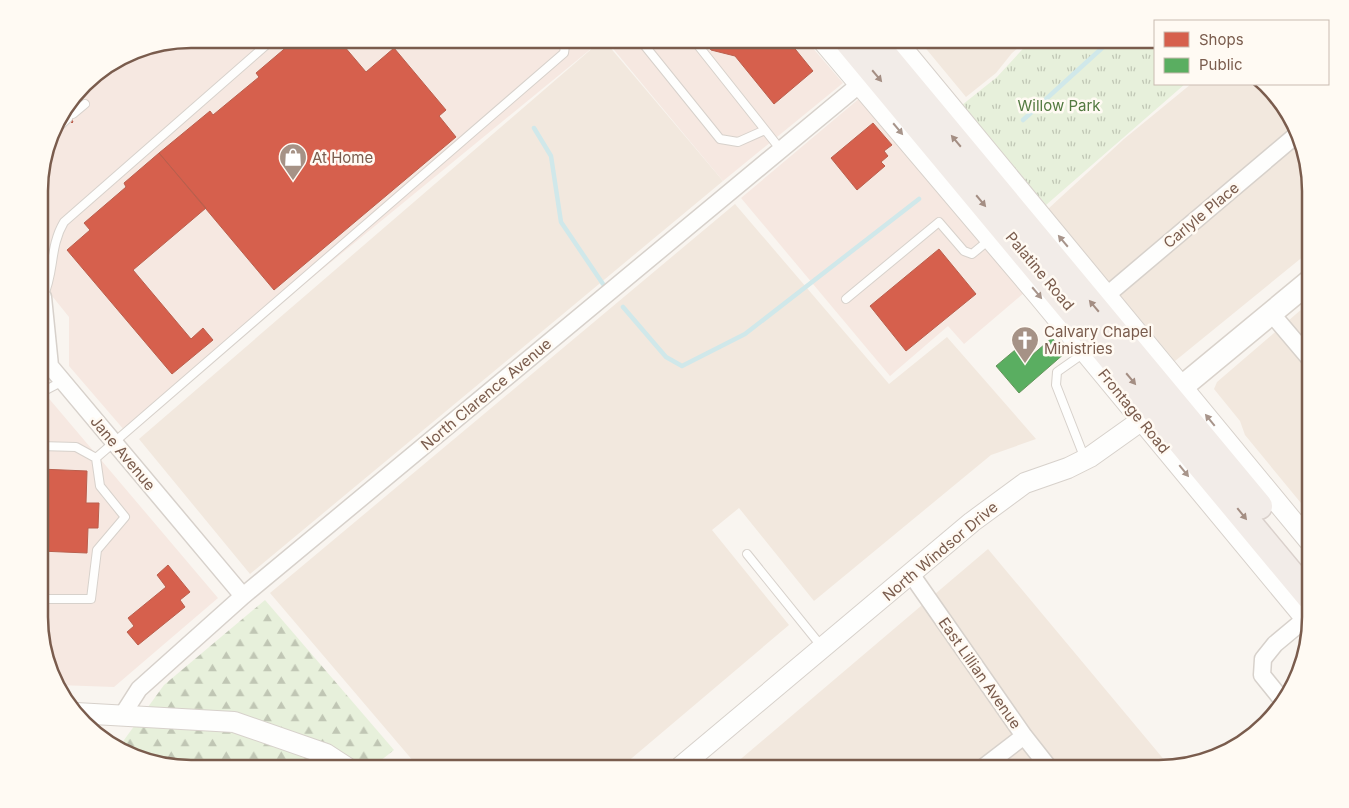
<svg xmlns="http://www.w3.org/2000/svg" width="1349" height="808" font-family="Inter,sans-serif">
<defs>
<pattern id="forest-firs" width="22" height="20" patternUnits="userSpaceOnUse" patternTransform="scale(1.25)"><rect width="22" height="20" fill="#e7f0db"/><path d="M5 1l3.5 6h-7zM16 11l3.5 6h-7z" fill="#c0c6b4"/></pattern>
<pattern id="park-tufts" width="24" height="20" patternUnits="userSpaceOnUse" patternTransform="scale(1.25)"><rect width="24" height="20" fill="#e7f0db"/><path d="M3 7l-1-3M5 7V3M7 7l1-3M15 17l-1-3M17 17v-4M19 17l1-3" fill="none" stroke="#c0c6b4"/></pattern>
</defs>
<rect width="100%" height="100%" fill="#f9f5f0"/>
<path fill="#f2e8de" d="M603,39l120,142 -473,393 -111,-135z
M918,39h81l16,5 9,-5h5l-17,14 -16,20 -30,24z
M1191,84h70l24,22 25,74v71l-135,110 -127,-152 76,-70z
M735,204l154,180 58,-47 89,102 -45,16 -177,146 -75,-93 -27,22 77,95 -170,144h-199l-150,-176z
M1310,302v212l-65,-79 -5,-14 -26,-32 3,-7z
M988,549l183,219 -442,1z"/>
<path fill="#f6e8e1" d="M190,39h413l-478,392 -56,-65v-49l-29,-36v-110l14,-48 36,-46 42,-27z
M605,39h200l38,44 -120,98z
M861,97l164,195 -61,52 -16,-18 -58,50 -149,-178z
M40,388l178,210 -104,89 -56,-2 -18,-48z"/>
<path fill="url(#forest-firs)" d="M265,600l129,150 -24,19h-180l-66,-18v-11l40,-55z"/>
<path fill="url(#park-tufts)" d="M1032,39h123v45h30l-139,121 -84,-100 35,-28z"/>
<path fill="#d6604d" stroke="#ba5f4d" d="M296,39h42l28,33 28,-24 52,62 -7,6 17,21 -182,153 -115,-137 51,-42 3,4 46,-38 -3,-4z
M703,39h84l26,32 -39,33 -39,-48 -24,-6z
M66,108l7,14 -1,1 -9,-11z
M873,123l19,22 -8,6 4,5 -7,6 4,4 -28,24 -26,-32z
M159,153l47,55 -73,62 58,69 12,-11 10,12 -41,34 -105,-124 23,-20 -6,-7 42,-36 -2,-4z
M939,249l37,45 -70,57 -36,-45z
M40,469l47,2 -1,32h13l-1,25h-10l-1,25 -47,-2z
M168,565l22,27 -10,8 5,7 -47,38 -11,-13 7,-6 -6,-8 38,-31 -9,-12z"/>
<path fill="#5aae61" stroke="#64955b" d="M1052,338l13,15 -46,40 -23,-27 19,-16 9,12z"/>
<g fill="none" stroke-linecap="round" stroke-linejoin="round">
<path stroke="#d0e8ea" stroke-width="4.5" d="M1023,120l89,-81
M534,128l17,28 10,66 42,62
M623,307l43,50 16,9 63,-32 174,-135"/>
<g stroke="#d7d1cb" stroke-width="10">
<path id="service" d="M644,39l-3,2 79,98 18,3 27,-12
M693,39l88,111
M73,114l12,-10
M52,133l16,-15
M43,297c12,-25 6,-50 21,-75l209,-183
M846,299l93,-77 25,29 8,3 17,-14
M1084,353l-27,19 -1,13 29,74
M40,393l23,-12
M40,446l36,1 20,11 468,-405 2,-14
M747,554l75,93
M40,599h51l6,-49 28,-33 -25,-31 -4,-28"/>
</g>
<g stroke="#d7d1cb" stroke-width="19">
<path id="minor" d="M1107,295l188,-159
M40,297h3l7,69 193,230
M1271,313l39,46
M911,574l113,162 26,33
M1283,701l-21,-26 1,-16 12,-15 30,-25
M123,714l16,-25 104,-93 617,-512
M981,769l43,-33"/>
</g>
<g stroke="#d7d1cb" stroke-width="22">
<path id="tertiary" d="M821,39l216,255 273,330
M895,39l415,503
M76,713l158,9 92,32 23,15
M678,769l294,-247 53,-39 43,-15 22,-11 52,-37"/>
</g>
<g stroke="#d9d2cb" stroke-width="25">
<path id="secondary" d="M1142,420l168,-139"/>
</g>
<g stroke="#dad1cc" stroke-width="29">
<path id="trunk" d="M846,39l464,558
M871,39l388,467"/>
</g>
<use href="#service" stroke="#fefefd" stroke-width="8"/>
<use href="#minor" stroke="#fefefd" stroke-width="16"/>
<use href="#tertiary" stroke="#fefefd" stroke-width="20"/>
<use href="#secondary" stroke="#fefefd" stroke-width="22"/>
<use href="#trunk" stroke="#f2ece8" stroke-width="26"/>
</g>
<defs><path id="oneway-solid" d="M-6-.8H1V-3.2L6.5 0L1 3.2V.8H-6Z" transform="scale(1.25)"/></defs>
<g fill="#a48e83">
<use href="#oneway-solid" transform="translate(877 76) rotate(50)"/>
<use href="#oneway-solid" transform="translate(956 141) rotate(-130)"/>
<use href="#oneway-solid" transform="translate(981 201) rotate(50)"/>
<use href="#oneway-solid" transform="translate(1094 306) rotate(-130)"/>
<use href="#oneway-solid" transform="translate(1131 379) rotate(50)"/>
<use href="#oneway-solid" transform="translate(1242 514) rotate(51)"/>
</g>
<g fill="#a8958b">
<use href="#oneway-solid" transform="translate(898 129) rotate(50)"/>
<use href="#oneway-solid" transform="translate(1063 241) rotate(-130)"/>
<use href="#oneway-solid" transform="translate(1037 293) rotate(50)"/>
<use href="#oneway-solid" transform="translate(1210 420) rotate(-129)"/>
<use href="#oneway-solid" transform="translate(1184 471) rotate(51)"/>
</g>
<defs>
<g id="shop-pin" transform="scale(1.4375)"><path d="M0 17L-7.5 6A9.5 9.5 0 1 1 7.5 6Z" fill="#a69286" stroke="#fffaf3"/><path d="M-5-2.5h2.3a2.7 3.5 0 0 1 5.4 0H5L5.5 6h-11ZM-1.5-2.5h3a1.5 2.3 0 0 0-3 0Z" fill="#fff"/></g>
<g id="church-pin" transform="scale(1.4375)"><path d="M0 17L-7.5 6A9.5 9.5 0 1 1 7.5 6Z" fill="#a69286" stroke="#fffaf3"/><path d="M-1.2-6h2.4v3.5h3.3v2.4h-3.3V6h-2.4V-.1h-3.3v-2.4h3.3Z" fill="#fff"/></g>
</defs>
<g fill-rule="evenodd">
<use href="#shop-pin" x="293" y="157"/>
<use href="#church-pin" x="1025" y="340"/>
</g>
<g text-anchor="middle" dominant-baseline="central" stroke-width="5" stroke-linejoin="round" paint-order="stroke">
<g font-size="15" fill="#537a41" stroke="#fffaf3">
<text x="1059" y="105">Willow Park</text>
</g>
<g font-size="15" fill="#7a5c4d" stroke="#fffaf3" text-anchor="start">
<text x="312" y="157">At Home</text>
<text x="1044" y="331">Calvary Chapel<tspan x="1044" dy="17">Ministries</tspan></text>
</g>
<g font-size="15" fill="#7a5c4d" stroke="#fffaf3">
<text transform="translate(1201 215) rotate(-40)">Carlyle Place</text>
<text transform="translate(1040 271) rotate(50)">Palatine Road</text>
<text transform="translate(486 394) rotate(-40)">North Clarence Avenue</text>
<text transform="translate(1134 411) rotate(51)">Frontage Road</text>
<text transform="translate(123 453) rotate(50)">Jane Avenue</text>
<text transform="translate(940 551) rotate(-40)">North Windsor Drive</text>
<text transform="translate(980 673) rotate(55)">East Lillian Avenue</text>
</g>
</g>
<path d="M0 0H1349V808H0ZM191 48H1159A143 143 0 0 1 1302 191V617A143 143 0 0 1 1159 760H191A143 143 0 0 1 48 617V191A143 143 0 0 1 191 48Z" fill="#fffaf3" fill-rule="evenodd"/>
<path fill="none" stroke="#7a5c4d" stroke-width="2.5" d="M191 48H1159A143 143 0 0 1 1302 191V617A143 143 0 0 1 1159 760H191A143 143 0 0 1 48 617V191A143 143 0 0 1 191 48Z"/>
<rect x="1154" y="20" width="175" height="65" fill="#fffaf3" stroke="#cabbb1"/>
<rect x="1164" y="32" width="25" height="15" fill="#d6604d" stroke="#cabbb1"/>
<text x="1199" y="45" font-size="15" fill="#7a5c4d">Shops</text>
<rect x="1164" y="58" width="25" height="15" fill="#5aae61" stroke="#cabbb1"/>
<text x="1199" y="70" font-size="15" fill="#7a5c4d">Public</text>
</svg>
